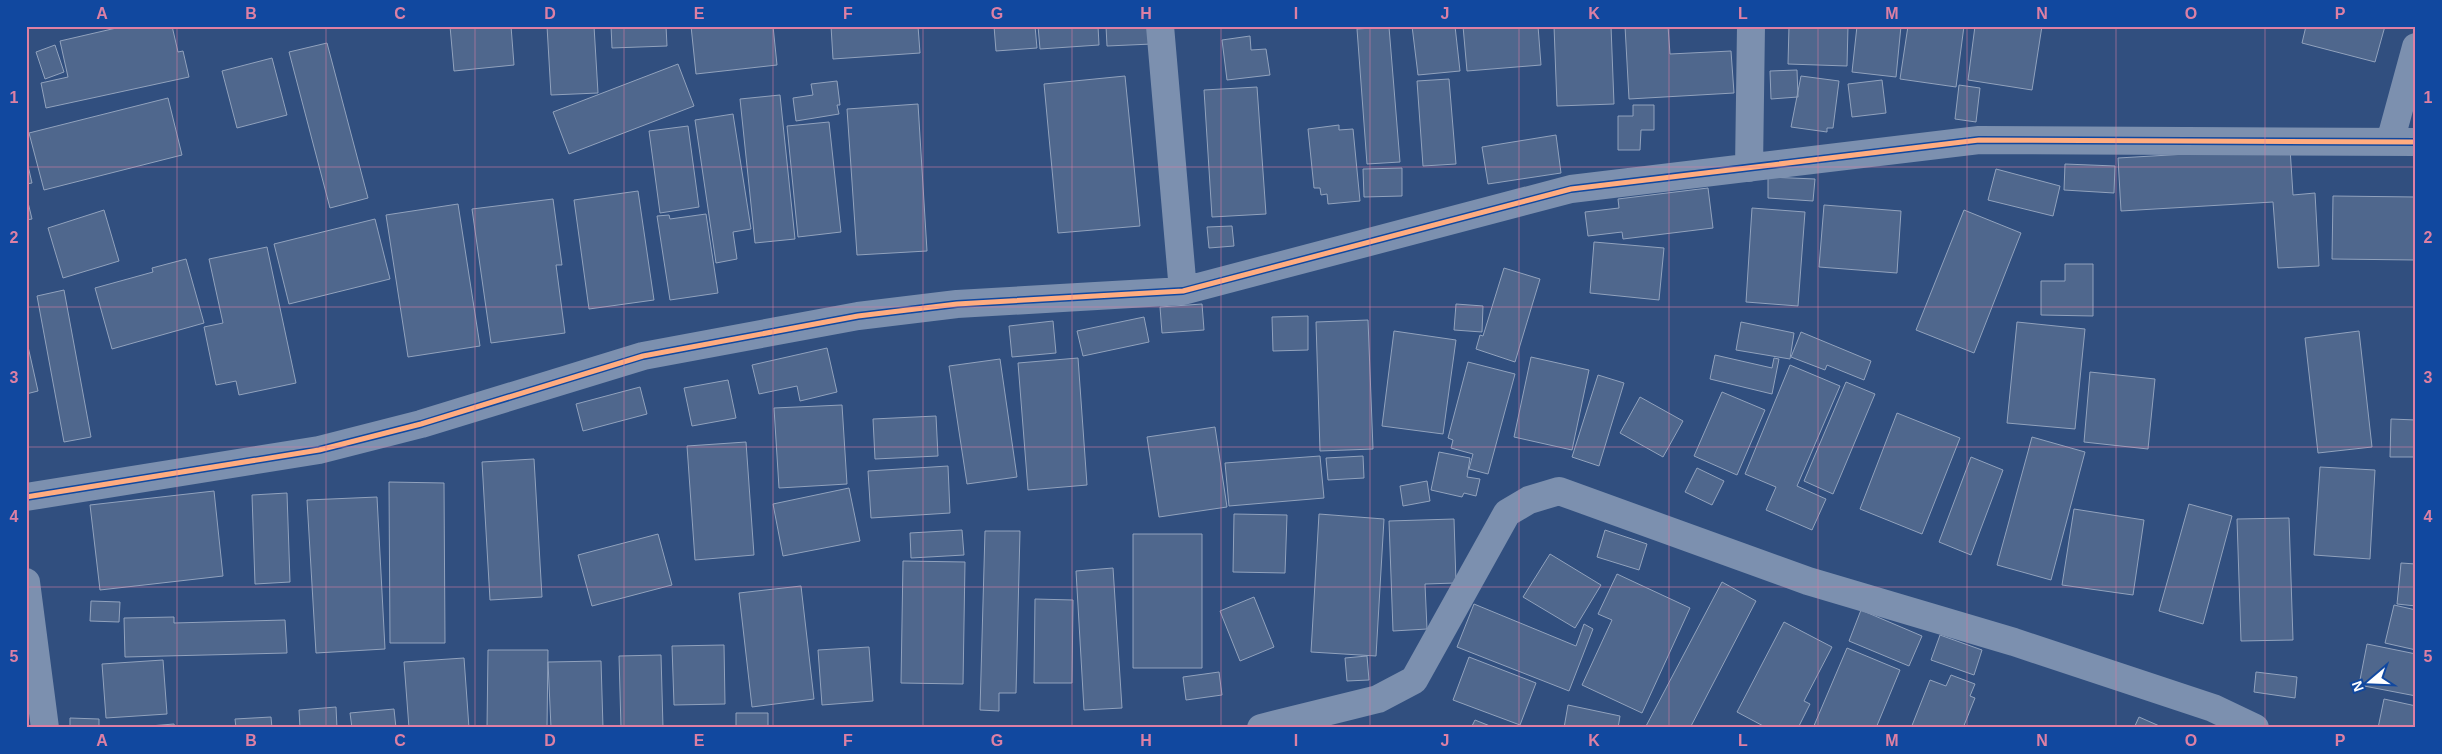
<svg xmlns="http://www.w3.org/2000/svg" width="2442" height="754" font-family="Arial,sans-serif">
<rect width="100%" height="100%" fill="#314f7f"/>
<path fill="#4f678d" stroke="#91a2bd" d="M125,26h47l6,26 5,-1 6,26 -143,31 -5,-25 27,-6 -8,-36z
M450,26h61l3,39 -60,6z
M547,26h47l4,67 -47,2z
M611,26h55l1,20 -55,2z
M691,26h82l4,39 -81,9z
M831,26h87l2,27 -87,6z
M994,26h41l2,22 -41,3z
M1038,26h60l1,19 -59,4z
M1106,26h45l1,18 -45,2z
M1412,26h43l5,45 -42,4z
M1463,26h75l3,39 -74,6z
M1554,26h57l3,78 -57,2z
M1625,26h43l2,28 61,-3 3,42 -105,6z
M1789,26h59l-1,40 -59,-2z
M1857,26h44l-5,51 -44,-5z
M1908,26h56l-8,61 -56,-8z
M1975,26h67l-10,64 -64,-10z
M2306,26h79l-10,36 -73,-19z
M1389,27l11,135 -33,2 -10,-135z
M1250,36l1,14 15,-1 4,26 -43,5 -5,-40z
M327,43l41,155 -38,10 -41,-156z
M55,45l9,27 -19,7 -9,-27z
M272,58l15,57 -50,13 -15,-57z
M678,64l16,42 -125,48 -16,-42z
M1797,70l1,27 -27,2 -1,-28z
M1125,76l15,150 -82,7 -14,-149z
M1801,76l38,5 -6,47h-6v4l-36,-5z
M1449,79l7,85 -33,2 -6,-85z
M1882,80l4,33 -34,4 -4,-33z
M837,81l3,24h-3l2,9 -43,7 -3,-23 20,-3 -2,-11z
M1959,85l21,3 -4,34 -21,-3z
M1257,87l9,127 -54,3 -8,-127z
M780,95l15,144 -40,4 -15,-144z
M168,98l14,57 -138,35 -15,-57z
M918,104l9,147 -70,4 -10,-146z
M1633,105h21v25h-13l-1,20h-22v-34h15z
M733,114l18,115 -18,3 4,27 -21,4 -21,-143z
M829,122l12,110 -43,5 -11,-111z
M1339,125v5l14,-1 7,72 -32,3 -1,-10 -6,1 -1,-7h-6l-6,-59z
M688,126l11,81 -39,6 -11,-82z
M1556,135l5,38 -73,11 -6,-37z
M2290,148l3,47 22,-2 4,73 -41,2 -5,-66 -152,9 -3,-53z
M26,157l6,26 -6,1z
M2065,164l50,2 -1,27 -50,-3z
M1402,168v28l-38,1 -1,-28z
M1996,169l64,17 -7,30 -65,-16z
M1768,177l47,2 -2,22 -45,-3z
M1708,188l5,40 -90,11 -1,-7 -34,4 -3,-24 34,-4 -1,-9z
M638,191l16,109 -65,9 -15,-109z
M26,194l6,25 -6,1z
M2333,196l83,1v63l-84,-1z
M553,199l9,66h-6l9,68 -74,10 -19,-134z
M458,204l22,142 -72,11 -22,-142z
M1824,205l77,6 -4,62 -78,-6z
M1752,208l53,4 -7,94 -52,-4z
M104,210l15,51 -56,17 -15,-50z
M1964,210l57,23 -47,120 -58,-23z
M706,214l12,79 -48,7 -13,-84 12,-1 1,4z
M375,219l15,60 -101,25 -15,-60z
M1232,226l2,20 -25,2 -2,-21z
M1594,242l70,6 -5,52 -69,-7z
M267,247l29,136 -57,12 -3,-14 -20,4 -12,-58 19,-4 -14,-64z
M186,259l18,64 -92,26 -17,-61 58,-16 -1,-4z
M2065,264h28v52l-52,-1v-34h24z
M1504,268l36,11 -25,83 -39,-13 4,-14 3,1z
M64,290l27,147 -27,5 -27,-146z
M1202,304l2,26 -42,3 -2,-26z
M1456,304l27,2 -1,26 -28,-2z
M1308,316v34l-35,1 -1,-34z
M1144,317l5,25 -66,14 -6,-25z
M1368,320l5,129 -53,2 -4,-129z
M1053,321l3,32 -44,4 -3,-31z
M1741,322l53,11 -4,26 -54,-9z
M2017,322l68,7 -10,100 -68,-6z
M1394,331l62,9 -13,94 -61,-8z
M2359,331l13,116 -54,6 -13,-115z
M1801,332l70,29 -7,19 -37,-15 -2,5 -34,-13z
M27,342l11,49 -12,3v-51z
M827,348l10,44 -37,9 -3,-15 -38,8 -7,-29z
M1715,355l57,13 2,-10 5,1 -7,35 -62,-15z
M1531,357l58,13 -17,80 -58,-13z
M1078,358l9,127 -59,5 -10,-127z
M1000,359l17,118 -50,7 -18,-118z
M1468,362l47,12 -27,100 -19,-5 4,-15 -22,-6 2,-8 -5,-2z
M1790,365l50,21 -43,100 29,13 -14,31 -46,-20 10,-23 -31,-13z
M2090,372l65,7 -7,70 -64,-7z
M1598,375l26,8 -25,83 -27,-9z
M728,380l8,38 -44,8 -8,-38z
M1846,382l29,12 -42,100 -29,-13z
M640,387l7,27 -64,17 -7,-27z
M1722,392l43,18 -28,65 -43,-19z
M1640,397l43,24 -20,36 -43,-24z
M842,405l5,79 -68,4 -5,-80z
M1897,413l63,25 -38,96 -62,-25z
M936,416l2,40 -63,3 -2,-40z
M2391,419l25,1v37h-26z
M1215,427l12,80 -68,10 -12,-80z
M2032,437l53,15 -34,128 -54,-15z
M746,442l8,113 -59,5 -8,-114z
M1439,452l31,6 -3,19 13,2 -4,17 -12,-3 -2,4 -31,-7z
M1320,456l4,42 -95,8 -4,-43z
M1363,456l1,22 -36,2 -2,-22z
M1971,457l32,13 -32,85 -32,-13z
M534,459l8,138 -52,3 -8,-138z
M948,466l2,47 -79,5 -3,-47z
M2320,467l55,3 -5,89 -56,-4z
M1697,468l27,13 -12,24 -27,-13z
M1427,481l3,20 -27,5 -3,-20z
M389,482l55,1 1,160h-55z
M849,488l11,53 -77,15 -10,-52z
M214,491l9,85 -123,14 -10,-85z
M287,493l3,89 -35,2 -3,-89z
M377,497l8,152 -69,4 -9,-153z
M2189,504l43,12 -29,108 -44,-13z
M2074,509l70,11 -11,75 -71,-10z
M1234,514l53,1 -2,58 -52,-1z
M1319,514l65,5 -8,137 -65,-4z
M2289,518l4,122 -52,1 -4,-122z
M1454,519l2,64 -31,1 2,45 -34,2 -4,-110z
M962,530l2,25 -53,3 -1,-25z
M1605,530l42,14 -8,26 -42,-13z
M985,531h35l-4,162h-17v18l-19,-1z
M658,534l14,51 -80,21 -14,-51z
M1133,534h69v134h-69z
M1550,554l51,31 -26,43 -52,-31z
M903,561l62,1 -2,122 -62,-1z
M2401,563l15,1v42l-19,-2z
M1113,568l9,140 -38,2 -8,-139z
M1617,574l73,34 -48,105 -60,-28 30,-65 -14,-6z
M1722,582l34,19 -66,127h-45z
M801,586l13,113 -62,8 -13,-114z
M1254,597l20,50 -34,14 -20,-50z
M1035,599l38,1 -1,83h-38z
M91,601l29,1 -1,20 -29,-1z
M1474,604l102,42 8,-22 9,5 -24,62 -112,-44z
M2394,605l22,5v40l-31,-7z
M1861,610l61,26 -13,30 -60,-25z
M174,617v6l111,-3 2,33 -162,4 -1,-39z
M1784,622l48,25 -28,54 6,3 -12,24h-31l-30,-16z
M1940,635l42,15 -8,25 -43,-15z
M2367,644l49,10v42l-57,-11z
M724,645l1,59 -51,1 -2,-59z
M869,647l4,54 -51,4 -4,-55z
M1847,648l53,22 -24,58h-63z
M488,650h60l-1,78h-60z
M661,655l2,73h-42l-2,-72z
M1367,656l2,24 -22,1 -2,-23z
M1469,657l67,26 -16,42 -67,-25z
M464,658l5,70h-60l-5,-66z
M163,660l4,54 -61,4 -4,-54z
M601,661l2,67h-52l-3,-66z
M1219,672l3,23 -36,5 -3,-23z
M2256,672l41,5 -2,21 -41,-6z
M1951,675l24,9 -5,12 5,2 -12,30h-52l19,-48 16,6z
M2384,699l32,7v22h-38z
M1568,705l52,11 -2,12h-54z
M336,707l1,21h-37l-1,-18z
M394,709l2,19h-44l-2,-15z
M736,713h32v15h-32z
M271,717l1,11h-36l-1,-9z
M2139,717l25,11h-30z
M70,718l29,1v9h-29z
M1475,720l20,8h-24z
M174,724l1,4h-50z"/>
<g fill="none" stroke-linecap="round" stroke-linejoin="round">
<path stroke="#7c90af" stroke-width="28" d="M1160,26l23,265
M2390,142l26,-95
M1749,168l2,-142
M26,497l293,-47 102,-26 222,-68 215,-40 99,-12 226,-13 388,-102 408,-49 437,2
M26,582l19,146
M1261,728l117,-29 36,-19 93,-167 22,-13 30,-9 249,90 206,61 199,66 42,20"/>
<g stroke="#11489f" stroke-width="8">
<path id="cycleway" d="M26,497l293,-47 102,-26 222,-68 215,-40 99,-12 226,-13 388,-102 408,-49 437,2"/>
</g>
<use href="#cycleway" stroke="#ffac80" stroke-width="5"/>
</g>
<path fill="none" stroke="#dd80a5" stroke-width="1" stroke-opacity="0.55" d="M177,26v702M326,26v702M475,26v702M624,26v702M773,26v702M923,26v702M1072,26v702M1221,26v702M1370,26v702M1519,26v702M1669,26v702M1818,26v702M1967,26v702M2116,26v702M2265,26v702M26,167h2390M26,307h2390M26,447h2390M26,587h2390"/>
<rect width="2442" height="754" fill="none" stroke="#11489f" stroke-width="55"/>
<g transform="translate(2370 682) rotate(251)" stroke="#11489f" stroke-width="4" paint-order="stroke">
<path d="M0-4L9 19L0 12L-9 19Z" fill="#ffffff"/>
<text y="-8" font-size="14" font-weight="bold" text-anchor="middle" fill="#ffffff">N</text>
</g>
<rect x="28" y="28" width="2386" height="698" fill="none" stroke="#dd80a5" stroke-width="2"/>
<g font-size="16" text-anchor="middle" font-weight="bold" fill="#dd80a5">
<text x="102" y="19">A</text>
<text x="251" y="19">B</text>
<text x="400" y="19">C</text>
<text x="550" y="19">D</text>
<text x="699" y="19">E</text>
<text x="848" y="19">F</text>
<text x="997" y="19">G</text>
<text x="1146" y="19">H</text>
<text x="1296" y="19">I</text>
<text x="1445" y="19">J</text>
<text x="1594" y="19">K</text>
<text x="1743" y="19">L</text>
<text x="1892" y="19">M</text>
<text x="2042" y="19">N</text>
<text x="2191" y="19">O</text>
<text x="2340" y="19">P</text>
<text x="14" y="103">1</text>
<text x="2428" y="103">1</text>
<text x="14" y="243">2</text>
<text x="2428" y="243">2</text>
<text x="14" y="383">3</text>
<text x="2428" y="383">3</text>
<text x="14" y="522">4</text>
<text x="2428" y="522">4</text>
<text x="14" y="662">5</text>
<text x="2428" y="662">5</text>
<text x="102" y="746">A</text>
<text x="251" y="746">B</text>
<text x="400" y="746">C</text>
<text x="550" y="746">D</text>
<text x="699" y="746">E</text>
<text x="848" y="746">F</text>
<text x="997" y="746">G</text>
<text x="1146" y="746">H</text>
<text x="1296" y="746">I</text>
<text x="1445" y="746">J</text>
<text x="1594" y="746">K</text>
<text x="1743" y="746">L</text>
<text x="1892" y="746">M</text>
<text x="2042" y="746">N</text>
<text x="2191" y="746">O</text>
<text x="2340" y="746">P</text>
</g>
</svg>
